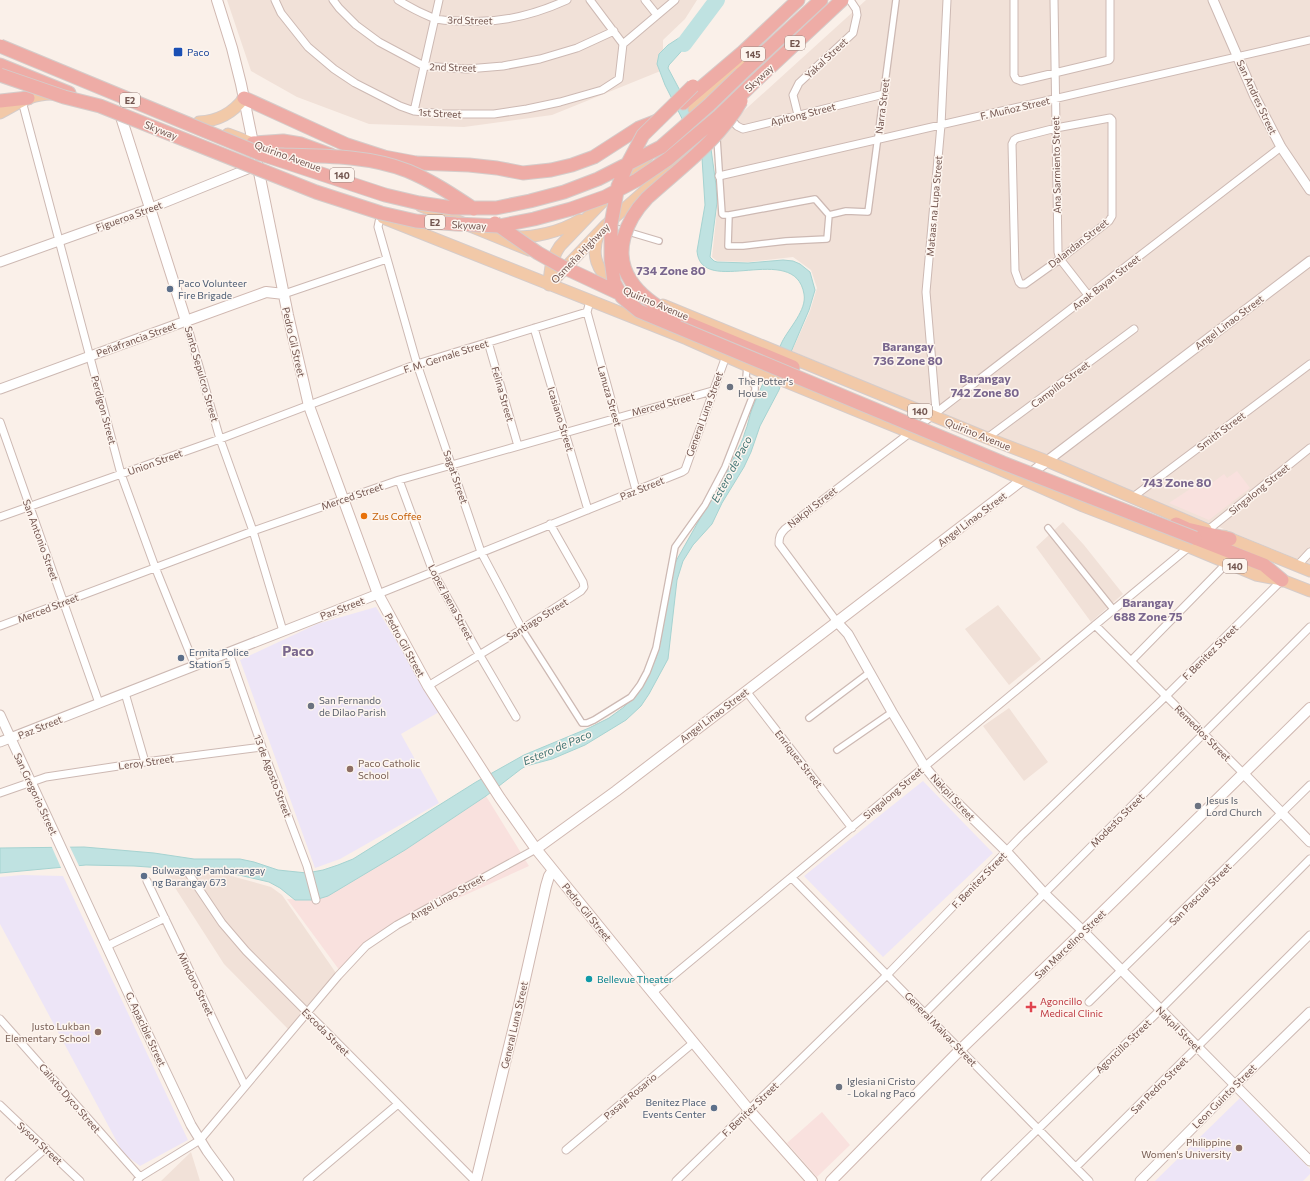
<svg xmlns="http://www.w3.org/2000/svg" width="1310" height="1181" font-family="Commissioner,sans-serif">
<rect width="100%" height="100%" fill="#faf0e9"/>
<path fill="#f1e1d8" d="M227,0h470l-12,19 -22,21v30l-111,45 -88,12 -95,-3 -72,-27 -46,-26z
M866,0h444v564l-298,-121 -220,-92 18,-40 7,-23 -6,-18 -18,-13 -44,5 -32,-1 -5,-4 6,-56 -4,-63z
M1063,522l21,23 39,49 -32,28 -55,-75z
M998,605l43,54 -32,26 -44,-56z
M1009,708l39,54 -24,19 -41,-55z
M163,869l65,6 43,12 11,8 54,78 -48,56 -64,-65z
M191,1152l9,29h-39z"/>
<path fill="#f9e1de" d="M1237,471l13,17 -41,32 -40,-17 27,-18 8,4 20,-15 3,4z
M486,796l43,70 -77,35 -83,43 -29,27 -53,-72 28,1 90,-50z
M822,1112l28,33 -33,32 -30,-34z"/>
<path fill="#ede5f7" d="M376,607l63,105 -38,22 38,69 -99,56 -25,9 -75,-208 77,-36z
M923,781l70,72 -110,104 -79,-81z
M22,875l41,1 125,264 -48,26 -17,-13 -123,-229v-47z
M1240,1098l70,71v5l-7,7h-148z"/>
<path fill="#bfe2e1" stroke="#a6d3d1" d="M696,27l-8,17 -19,21 -1,3 43,81 5,36 1,17 -7,55 4,4 3,1 31,1 35,-3 10,1 7,3 10,8 5,18 -6,20 -18,42 -12,38 -19,36 -9,26 -7,15 -22,36 -10,21 -19,21 -10,16 -6,19 -9,79 -19,35 -8,12 -15,14 -41,25 -33,14 -26,7 -5,3 -35,27 -81,54 -77,46 -13,4h-20l-15,-12 -11,-6 -30,-7 -22,-3 -83,-6 -48,-1 -86,8v-25l84,-1 70,6 40,6h46l14,3 24,8 29,3 16,-3 15,-5 15,-6 123,-77 48,-27 65,-27 20,-10 15,-11 12,-14 11,-17 9,-18 4,-17 11,-66 5,-14c13,-23 26,-46 39,-69 7,-12 15,-25 20,-37 4,-8 8,-15 10,-23 3,-7 4,-15 7,-23 9,-23 20,-44 30,-67 7,-14 25,-32 22,-48 -9,-54 -103,5 -107,-43l8,-46 -3,-47 -37,-73 -8,-21 2,-10 9,-9z"/>
<path fill="#faf0e9" d="M51,845h18l11,23 -18,2z"/>
<g fill="none" stroke-linecap="round" stroke-linejoin="round">
<path stroke="#bfe2e1" stroke-width="16" d="M684,44l33,-44"/>
<path stroke="#d8c9c2" stroke-width="11" stroke-dasharray="11 5.5" stroke-linecap="butt" d="M692,149l15,-14"/>
<g stroke="#cdb9b3" stroke-width="8">
<path id="pedestrian" d="M717,139l5,75 1,1h6l86,-16 14,16 -2,24 -41,2 -43,5h-15l1,-31
M829,215l17,-4 22,1 28,-212
M612,227l47,14
M1048,528l65,81
M522,629l60,94h5l7,-3 37,-23 9,-12 7,-13 9,-24 19,-101 30,-42 20,-38 30,-77v-4l-9,-8 1,-13
M809,718l61,-46
M837,750l55,-38"/>
</g>
<g stroke="#cdb9b3" stroke-width="9">
<path id="minor" d="M275,0l6,13 27,34 26,22 21,14 45,23 14,5 30,3h50l33,-5 33,-7 42,-12 17,-11 4,-35 -33,-44
M333,0l6,8 17,17 23,17 45,24 43,3 36,-3 37,-7 37,-11 37,-17
M398,0c11,7 23,13 35,18 9,3 19,3 28,3 36,3 73,-6 106,-21
M645,0l12,15
M1014,0v75l2,4 5,2 88,-21 1,-1v-59
M1054,0l4,252 2,7 28,36
M623,44l52,-44
M22,101l99,373 34,93 40,99
M414,111l25,-111
M798,115l-5,-20 6,-12 54,-50 4,-18 -1,-6 -6,-9
M729,117l8,9 6,3 141,-35
M1110,118l2,2v96l-3,5 -49,38 -35,25h-4l-2,-2 -4,-11 -3,-127 2,-4 3,-2 39,-10z
M719,176l591,-136
M380,217l-2,10 39,137 64,188 41,77
M284,294l103,-35
M590,301l-3,11 49,178
M186,321l34,118 33,92 30,100
M534,328l54,182
M488,342l30,104
M936,411l-10,-119 15,-167 6,-125
M0,422l99,281
M987,438l147,-109
M399,480l34,92 46,82 37,63
M1133,497l177,-133
M0,517l220,-78 197,-75 170,-52
M1208,530l102,-82
M1297,566l13,-14
M378,594l304,-122 3,-2 41,-114
M837,622l-58,-78c0,-7 1,-10 6,-15l496,-382
M1095,625l149,149
M0,626l253,-95 146,-51 313,-89
M229,653l33,94 45,119 9,34
M1131,661l96,-98
M428,686l94,-57 59,-38 3,-4 -1,-5 -33,-58
M746,691l106,137
M125,693l20,69
M0,793l46,-16 99,-15 117,-15
M189,874l33,49 24,28 229,230
M792,878l297,303
M147,881l98,205
M107,946l58,-28
M652,993l537,-446
M1089,1002l221,-217
M925,1013l385,-386
M0,1019l140,158
M0,1105l80,76
M566,1150l127,-107
M1076,1167l234,-232
M9,1181l37,-33
M137,1181l3,-4 60,-37 138,-164 28,-30 31,-21 139,-76
M307,1181l91,-77
M676,1181l211,-206 134,-139 145,-140 116,-116
M985,1181l175,-171 150,-151"/>
</g>
<g stroke="#cdb9b3" stroke-width="11">
<path id="tertiary" d="M1213,0l42,97 26,50 29,43
M0,262l151,-54 104,-42
M0,389l186,-68
M1047,461l263,-200
M837,622l11,12 44,78 33,55 18,22 63,62 38,42 39,38 227,230
M0,715l132,286 59,124 16,26 22,30
M0,742l378,-148
M1244,774l66,68
M1140,1181l95,-96 75,-73"/>
</g>
<g stroke="#d0b8b1" stroke-width="12">
<path id="secondary" d="M217,0l15,48 9,36 47,231 21,91 69,188 50,92 72,112 36,51 112,138 101,123 63,71
M121,117l65,204 80,-29 18,2
M536,849l80,-58 431,-330
M476,1181l42,-171 28,-124 3,-10 4,-6
M831,1181l130,-132 122,-118 227,-223"/>
</g>
<g stroke="#d5ccca" stroke-width="13">
<path id="primary" d="M694,109l48,-45
M0,113c19,-10 30,-19 52,-19
M199,122c19,-1 34,-9 45,-24
M228,134l59,22
M621,183l27,-27
M421,206l108,44
M383,218l304,121 70,31 242,99 84,37 106,41 67,28 26,5 28,11
M598,235c-7,21 -1,35 15,49
M511,237c23,1 49,-5 69,-17
M549,285c1,-16 2,-26 11,-39l48,-50
M549,285l57,-60 86,-76
M663,305l324,133 60,23 159,68
M1224,536l86,35"/>
</g>
<g stroke="#d5ccca" stroke-width="15">
<path id="motorway" d="M0,65l69,28
M741,74l80,-74
M749,87l93,-87
M244,98l103,47 37,12 32,6 53,2 28,3 26,5 28,-3 21,-5 22,-8 45,-29 18,-7
M0,101l28,-3
M683,103l60,-51 55,-52
M253,143l30,-2 18,3 30,11
M675,318l118,49
M1176,524l11,5 43,10
M1195,538l69,27 18,15"/>
</g>
<use href="#pedestrian" stroke="#fff" stroke-width="5.5"/>
<use href="#minor" stroke="#fff" stroke-width="7"/>
<use href="#tertiary" stroke="#fff" stroke-width="9"/>
<use href="#secondary" stroke="#fff" stroke-width="10"/>
<use href="#primary" stroke="#f2c9a8" stroke-width="11"/>
<use href="#motorway" stroke="#eeaca6" stroke-width="13"/>
<g stroke="#d5ccca" stroke-width="15" stroke-linecap="butt">
<path id="motorway-bridge" d="M0,46l261,108 124,41 34,8 34,5h43l34,-7 34,-9 34,-13 63,-32 48,-42 32,-31
M0,75l64,22 36,9 216,86 65,21 35,8 40,3 43,2 35,-7 37,-10 34,-12 32,-17 31,-21 51,-43 30,-29
M693,86l-50,49 -14,26 -11,25 -7,38v35l3,23 8,15 17,14 364,152 192,75
M278,155c43,1 89,0 130,16 24,10 45,24 66,38
M495,223l43,30 23,13 62,29
M675,318c-15,-10 -34,-21 -44,-37 -19,-28 -5,-61 16,-83 33,-30 72,-58 94,-97"/>
</g>
<use href="#motorway-bridge" stroke="#eeaca6" stroke-width="13"/>
</g>
<rect fill="#1a4fb4" stroke="#fdf5ef" stroke-width="1.5" x="173" y="47" width="10" height="10" rx="2"/>
<g fill="#5c6f8a" stroke="#fdf5ef" stroke-width="1.5">
<circle cx="170" cy="289" r="4"/>
<circle cx="181" cy="658" r="4"/>
<circle cx="144" cy="876" r="4"/>
<circle cx="714" cy="1108" r="4"/>
</g>
<g fill="#6b7280" stroke="#fdf5ef" stroke-width="1.5">
<circle cx="730" cy="387" r="4"/>
<circle cx="311" cy="706" r="4"/>
<circle cx="1198" cy="806" r="4"/>
<circle cx="839" cy="1087" r="4"/>
</g>
<circle fill="#e8710a" stroke="#fdf5ef" stroke-width="1.5" cx="364" cy="516" r="4"/>
<g fill="#8d6e63" stroke="#fdf5ef" stroke-width="1.5">
<circle cx="350" cy="769" r="4"/>
<circle cx="98" cy="1032" r="4"/>
<circle cx="1239" cy="1148" r="4"/>
</g>
<circle fill="#0f9aa8" stroke="#fdf5ef" stroke-width="1.5" cx="589" cy="979" r="4"/>
<path fill="#e0444e" stroke="#fdf5ef" stroke-width="1.5" d="M1029 1001h4v4h4v4h-4v4h-4v-4h-4v-4h4z"/>
<g text-anchor="middle" dominant-baseline="central" stroke-width="3" stroke-linejoin="round" paint-order="stroke">
<g fill="#fdf5ef" stroke="#9c857f" stroke-width="1">
<rect x="785" y="36" width="20" height="14" rx="3"/>
<rect x="741" y="47" width="24" height="14" rx="3"/>
<rect x="120" y="93" width="20" height="14" rx="3"/>
<rect x="330" y="168" width="24" height="14" rx="3"/>
<rect x="425" y="215" width="20" height="14" rx="3"/>
<rect x="908" y="404" width="24" height="14" rx="3"/>
<rect x="1223" y="559" width="24" height="14" rx="3"/>
</g>
<g font-size="9" font-weight="bold" fill="#72554f">
<text x="795" y="43">E2</text>
<text x="753" y="54">145</text>
<text x="130" y="100">E2</text>
<text x="342" y="175">140</text>
<text x="435" y="222">E2</text>
<text x="920" y="411">140</text>
<text x="1235" y="566">140</text>
</g>
<g font-size="10" fill="#72554f" stroke="#fdf5ef">
<text transform="translate(470 20) rotate(1)">3rd Street</text>
<text transform="translate(826 58) rotate(-43)">Yakal Street</text>
<text transform="translate(453 67) rotate(2)">2nd Street</text>
<text transform="translate(759 78) rotate(-43)">Skyway</text>
<text transform="translate(1257 97) rotate(65)">San Andres Street</text>
<text transform="translate(882 106) rotate(-83)">Narra Street</text>
<text transform="translate(1015 108) rotate(-13)">F. Muñoz Street</text>
<text transform="translate(440 113) rotate(3)">1st Street</text>
<text transform="translate(803 114) rotate(-14)">Apitong Street</text>
<text transform="translate(161 130) rotate(22)">Skyway</text>
<text transform="translate(288 156) rotate(20)">Quirino Avenue</text>
<text transform="translate(1056 165) rotate(-91)">Ana Sarmiento Street</text>
<text transform="translate(934 206) rotate(-85)">Mataas na Lupa Street</text>
<text transform="translate(129 216) rotate(-20)">Figueroa Street</text>
<text transform="translate(469 225) rotate(3)">Skyway</text>
<text transform="translate(1078 243) rotate(-38)">Dalandan Street</text>
<text transform="translate(580 253) rotate(-46)">Osmeña Highway</text>
<text transform="translate(1106 282) rotate(-38)">Anak Bayan Street</text>
<text transform="translate(656 303) rotate(23)">Quirino Avenue</text>
<text transform="translate(1229 322) rotate(-37)">Angel Linao Street</text>
<text transform="translate(136 339) rotate(-20)">Peñafrancia Street</text>
<text transform="translate(294 342) rotate(77)">Pedro Gil Street</text>
<text transform="translate(446 356) rotate(-18)">F. M. Gernale Street</text>
<text transform="translate(202 374) rotate(74)">Santo Sepulcro Street</text>
<text transform="translate(1060 384) rotate(-37)">Campillo Street</text>
<text transform="translate(503 394) rotate(74)">Felina Street</text>
<text transform="translate(610 396) rotate(74)">Lanuza Street</text>
<text transform="translate(663 404) rotate(-15)">Merced Street</text>
<text transform="translate(104 410) rotate(75)">Perdigon Street</text>
<text transform="translate(704 414) rotate(-70)">General Luna Street</text>
<text transform="translate(561 419) rotate(73)">Icasiano Street</text>
<text transform="translate(1221 431) rotate(-37)">Smith Street</text>
<text transform="translate(978 434) rotate(22)">Quirino Avenue</text>
<text transform="translate(155 462) rotate(-20)">Union Street</text>
<text transform="translate(456 477) rotate(71)">Sagat Street</text>
<text transform="translate(642 488) rotate(-22)">Paz Street</text>
<text transform="translate(1259 489) rotate(-39)">Singalong Street</text>
<text transform="translate(352 496) rotate(-19)">Merced Street</text>
<text transform="translate(812 507) rotate(-38)">Nakpil Street</text>
<text transform="translate(972 519) rotate(-37)">Angel Linao Street</text>
<text transform="translate(41 540) rotate(70)">San Antonio Street</text>
<text transform="translate(451 602) rotate(62)">Lopez Jaena Street</text>
<text transform="translate(48 608) rotate(-21)">Merced Street</text>
<text transform="translate(342 608) rotate(-21)">Paz Street</text>
<text transform="translate(537 619) rotate(-32)">Santiago Street</text>
<text transform="translate(405 645) rotate(61)">Pedro Gil Street</text>
<text transform="translate(1210 652) rotate(-45)">F. Benitez Street</text>
<text transform="translate(714 715) rotate(-37)">Angel Linao Street</text>
<text transform="translate(40 727) rotate(-22)">Paz Street</text>
<text transform="translate(1203 733) rotate(45)">Remedios Street</text>
<text transform="translate(799 759) rotate(52)">Enriquez Street</text>
<text transform="translate(146 762) rotate(-8)">Leroy Street</text>
<text transform="translate(273 776) rotate(69)">13 de Agosto Street</text>
<text transform="translate(893 793) rotate(-40)">Singalong Street</text>
<text transform="translate(36 794) rotate(65)">San Gregorio Street</text>
<text transform="translate(953 797) rotate(47)">Nakpil Street</text>
<text transform="translate(1117 820) rotate(-45)">Modesto Street</text>
<text transform="translate(979 880) rotate(-46)">F. Benitez Street</text>
<text transform="translate(1200 894) rotate(-45)">San Pascual Street</text>
<text transform="translate(447 897) rotate(-29)">Angel Linao Street</text>
<text transform="translate(587 912) rotate(51)">Pedro Gil Street</text>
<text transform="translate(1070 944) rotate(-44)">San Marcelino Street</text>
<text transform="translate(196 984) rotate(64)">Mindoro Street</text>
<text transform="translate(514 1025) rotate(-77)">General Luna Street</text>
<text transform="translate(146 1029) rotate(65)">G. Apacible Street</text>
<text transform="translate(941 1029) rotate(46)">General Malvar Street</text>
<text transform="translate(1179 1029) rotate(45)">Nakpil Street</text>
<text transform="translate(326 1032) rotate(45)">Escoda Street</text>
<text transform="translate(1123 1046) rotate(-44)">Agoncillo Street</text>
<text transform="translate(1159 1085) rotate(-45)">San Pedro Street</text>
<text transform="translate(630 1096) rotate(-40)">Pasaje Rosario</text>
<text transform="translate(1224 1096) rotate(-45)">Leon Guinto Street</text>
<text transform="translate(70 1098) rotate(49)">Calixto Dyco Street</text>
<text transform="translate(750 1109) rotate(-44)">F. Benitez Street</text>
<text transform="translate(40 1143) rotate(43)">Syson Street</text>
</g>
<g font-size="10" fill="#164399" stroke="#fdf5ef" text-anchor="start">
<text x="187" y="52">Paco</text>
</g>
<g font-size="10" fill="#4e5e75" stroke="#fdf5ef" text-anchor="start">
<text x="178" y="283">Paco Volunteer<tspan x="178" dy="12">Fire Brigade</tspan></text>
<text x="189" y="652">Ermita Police<tspan x="189" dy="12">Station 5</tspan></text>
<text x="152" y="870">Bulwagang Pambarangay<tspan x="152" dy="12">ng Barangay 673</tspan></text>
<text x="706" y="1102" text-anchor="end">Benitez Place<tspan x="706" dy="12">Events Center</tspan></text>
</g>
<g font-size="10" fill="#5b616d" stroke="#fdf5ef" text-anchor="start">
<text x="738" y="381">The Potter's<tspan x="738" dy="12">House</tspan></text>
<text x="319" y="700">San Fernando<tspan x="319" dy="12">de Dilao Parish</tspan></text>
<text x="1206" y="800">Jesus Is<tspan x="1206" dy="12">Lord Church</tspan></text>
<text x="847" y="1081">Iglesia ni Cristo<tspan x="847" dy="12">- Lokal ng Paco</tspan></text>
</g>
<g font-size="10" fill="#c56008" stroke="#fdf5ef" text-anchor="start">
<text x="372" y="516">Zus Coffee</text>
</g>
<g font-size="10" fill="#785e54" stroke="#fdf5ef" text-anchor="end">
<text x="358" y="763" text-anchor="start">Paco Catholic<tspan x="358" dy="12">School</tspan></text>
<text x="90" y="1026">Justo Lukban<tspan x="90" dy="12">Elementary School</tspan></text>
<text x="1231" y="1142">Philippine<tspan x="1231" dy="12">Women's University</tspan></text>
</g>
<g font-size="10" fill="#0d838f" stroke="#fdf5ef" text-anchor="start">
<text x="597" y="979">Bellevue Theater</text>
</g>
<g font-size="10" fill="#be3a42" stroke="#fdf5ef" text-anchor="start">
<text x="1040" y="1001">Agoncillo<tspan x="1040" dy="12">Medical Clinic</tspan></text>
</g>
<g font-size="11" font-style="italic" fill="#447675" stroke="#fdf5ef">
<text transform="translate(731 469) rotate(-62)">Estero de Paco</text>
<text transform="translate(557 747) rotate(-23)">Estero de Paco</text>
</g>
<g font-size="12" font-weight="bold" fill="#7a678e" stroke="#fdf5ef">
<text x="671" y="270">734 Zone 80</text>
<text x="908" y="346">Barangay<tspan x="908" dy="14">736 Zone 80</tspan></text>
<text x="985" y="378">Barangay<tspan x="985" dy="14">742 Zone 80</tspan></text>
<text x="1177" y="482">743 Zone 80</text>
<text x="1148" y="602">Barangay<tspan x="1148" dy="14">688 Zone 75</tspan></text>
</g>
<g font-size="14" font-weight="bold" fill="#7a678e" stroke="#fdf5ef">
<text x="298" y="650">Paco</text>
</g>
</g>
</svg>
